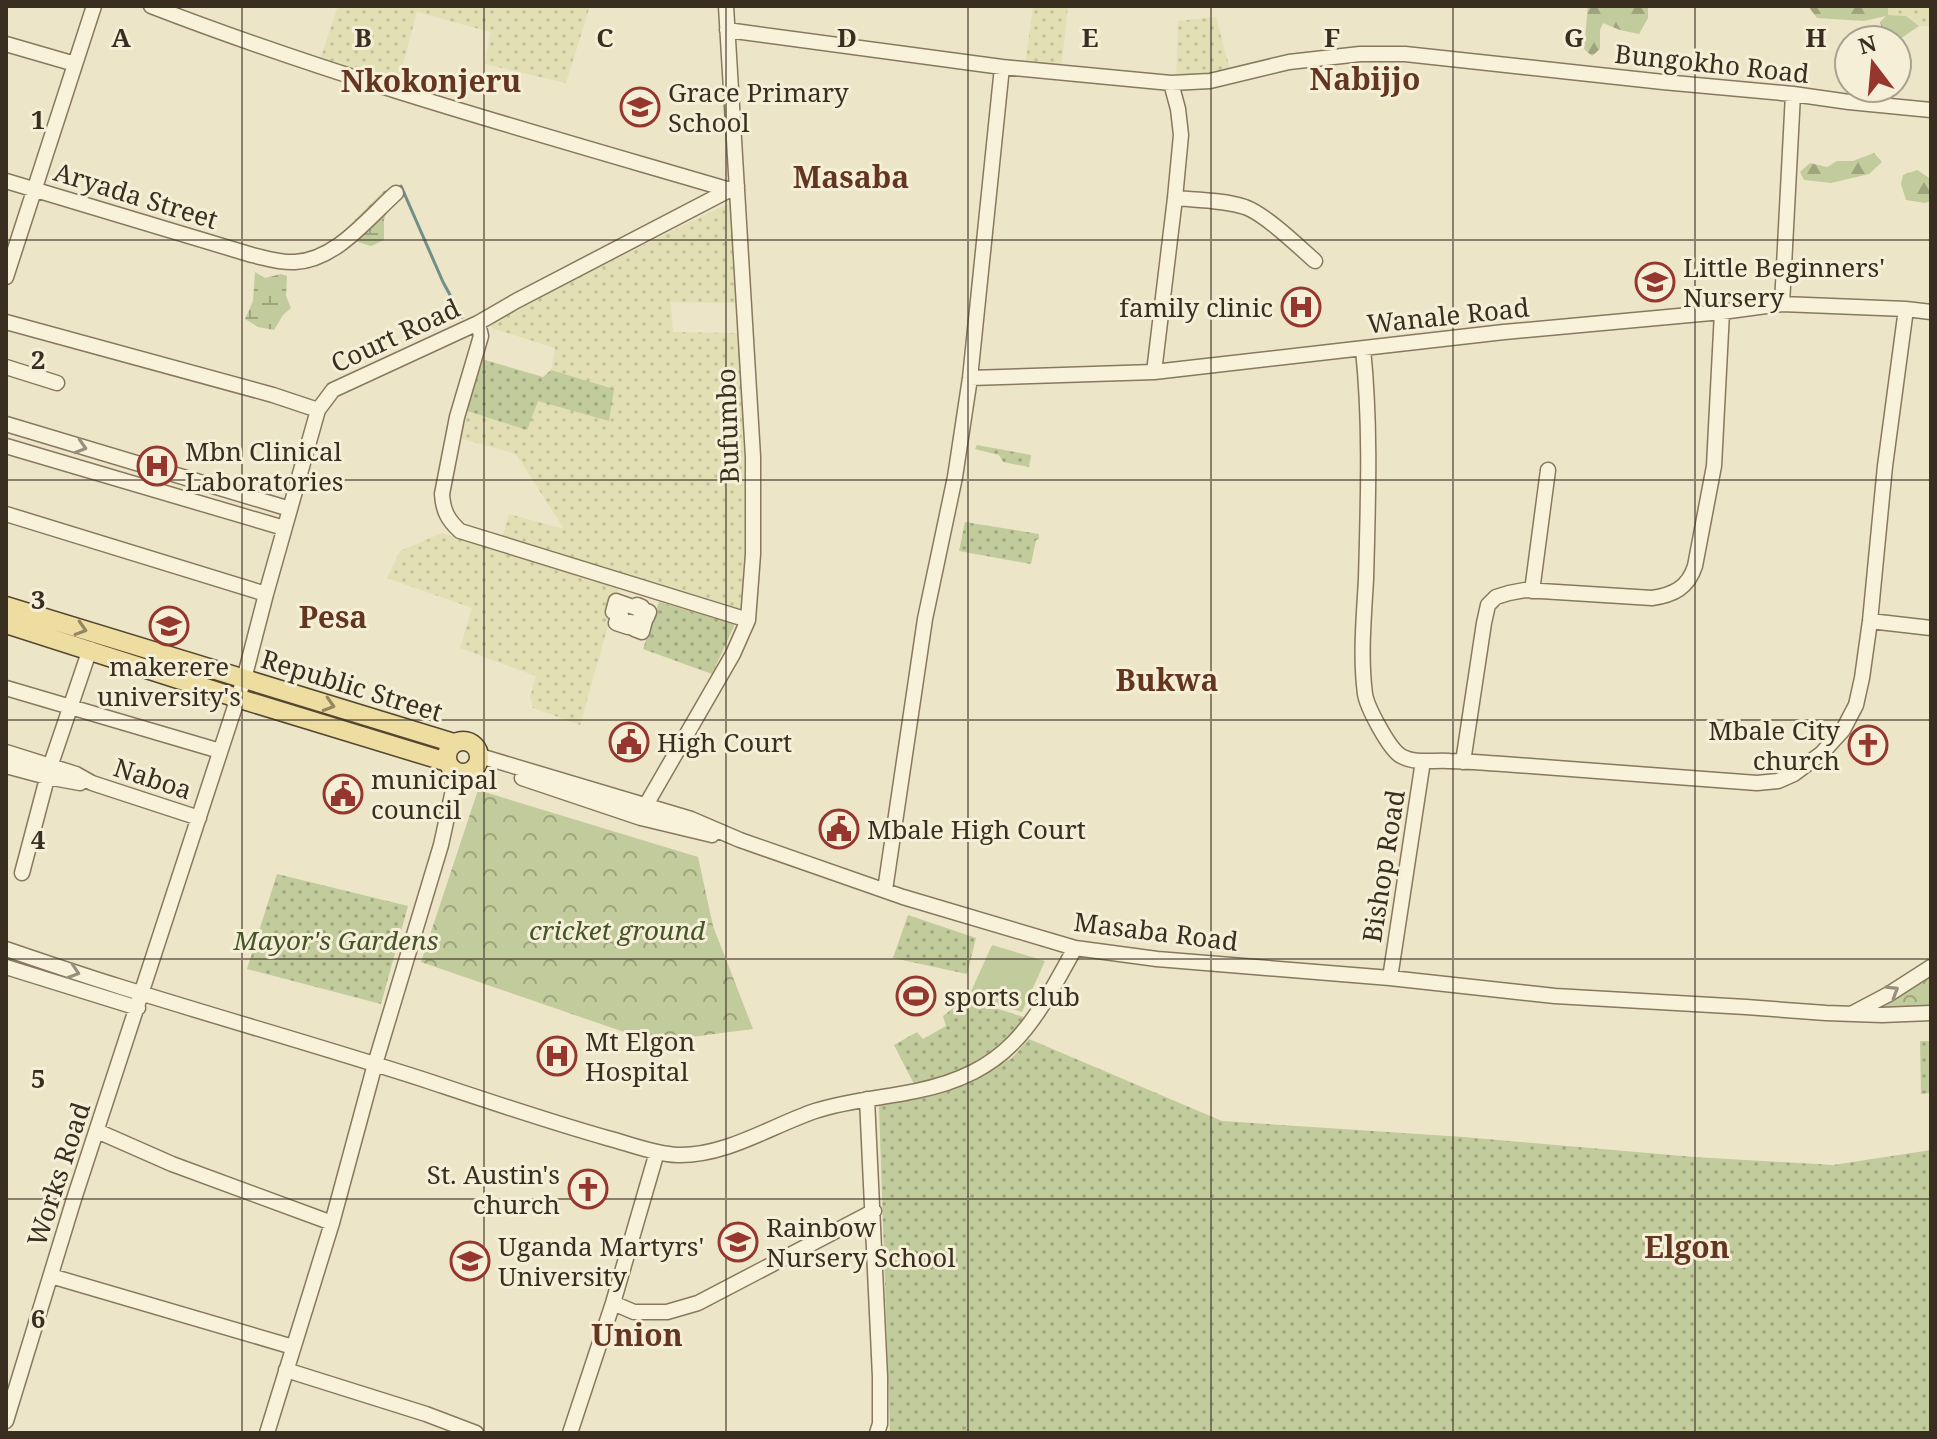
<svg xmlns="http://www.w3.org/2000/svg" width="1937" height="1439" font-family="'Noto Serif',serif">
<defs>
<pattern id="farmland-dots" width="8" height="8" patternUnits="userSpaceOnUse" patternTransform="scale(2)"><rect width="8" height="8" fill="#e2dfb5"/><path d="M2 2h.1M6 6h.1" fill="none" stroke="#c3c09b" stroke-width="1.8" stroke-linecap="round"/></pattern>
<pattern id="grass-dots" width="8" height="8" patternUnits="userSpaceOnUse" patternTransform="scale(2)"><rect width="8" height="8" fill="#c1cb9b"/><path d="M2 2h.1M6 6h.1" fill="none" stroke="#9ea57e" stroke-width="1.8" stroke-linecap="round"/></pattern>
<pattern id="forest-firs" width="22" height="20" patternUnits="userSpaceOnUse" patternTransform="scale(2)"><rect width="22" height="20" fill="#c1cb9b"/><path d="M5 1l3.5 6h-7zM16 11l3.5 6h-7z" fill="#9ea57e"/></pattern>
<pattern id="wetland-marsh" width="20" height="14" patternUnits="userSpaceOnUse" patternTransform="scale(2)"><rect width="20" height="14" fill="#c1cb9b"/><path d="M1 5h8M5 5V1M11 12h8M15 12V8" fill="none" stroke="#9ea57e"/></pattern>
<pattern id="park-crowns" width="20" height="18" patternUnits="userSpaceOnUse" patternTransform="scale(2)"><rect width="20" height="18" fill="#c1cb9b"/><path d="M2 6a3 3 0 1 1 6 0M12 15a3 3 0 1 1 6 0" fill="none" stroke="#9ea57e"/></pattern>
</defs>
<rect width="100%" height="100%" fill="#ede5c7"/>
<path fill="url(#farmland-dots)" d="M338,6h252l-24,77 -81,-19 5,-32 -73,-20 -19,70 -79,-20z
M1033,6h35l-7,63 -36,-2z
M1888,6h43v20h-12l-13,-10 -18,-1z
M1216,17l15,56 -55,7 2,-59z
M733,201l4,102 -66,-1 2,30 67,1 10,201 -6,82 -243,-74 8,-28 55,15 -48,-75 -60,-17 5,-28 77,-8 76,-12 -63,-19 4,-22 -64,-20 4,-9z
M442,533l177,54 -39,138 -47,-17 -3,-11 6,-21 -76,-28 12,-40 -85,-30 13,-27z"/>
<path fill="url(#grass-dots)" d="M478,358l65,19 8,-7 63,19 -5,32 -71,-20 -11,29 -66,-21z
M977,445l54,10 -2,12 -26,-5 -4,-7 -24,-6z
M965,522l74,12v5l-3,1 -5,24 -72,-13z
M659,602l76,22 -23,50 -69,-25z
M277,874l131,32 -27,98 -134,-35z
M908,915l68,23 -9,36 -74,-16z
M958,996l69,22c-20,24 -47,45 -75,57 -12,5 -25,7 -37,11l-21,-41 23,-13 6,7 23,-13 -3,-10 8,-6z
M1029,1039l193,82 242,16 230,20 139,8 98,-15v283h-1041l-11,-327 7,-4 91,-26 35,-18z
M1920,1041h11v52l-10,1z"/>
<path fill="url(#forest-firs)" d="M1588,6h60v12l-9,16 -19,-4 -17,-7 -3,7v19l-8,7 -8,-7z
M1808,6h80v9l18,1 13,10 -19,13h-15l-5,-17 6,-6 -22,5 -47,-3z
M1874,153l8,9 -13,12 -38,9 -27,-3 -4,-8 10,-9 17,4 10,-6h16z
M1917,170l14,9v22l-6,2 -19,-3 -5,-16 2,-9z"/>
<path fill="url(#wetland-marsh)" d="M385,190l7,4 -8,26v20l-13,6 -16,-5v-21z
M255,272l10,6 16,-4 6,2 -1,20 5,12 -8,7 -9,15 -16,-3 -13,-8 8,-18z"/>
<path fill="url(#park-crowns)" d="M478,790l220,67 15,69 40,103 -100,13 -232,-80z
M1931,976v29l-51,4z"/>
<path fill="#c1cb9b" d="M992,945l53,16 -23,51 -53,-16z"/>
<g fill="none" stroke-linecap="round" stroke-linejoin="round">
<path stroke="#6f8f8a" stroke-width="3" d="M401,186l42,96 19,35"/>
<g stroke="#88785d" stroke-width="17">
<path id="minor" d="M151,6c189,73 385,127 579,184
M727,30l275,37 169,16 39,-2 79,-19 71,-8h45l258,28 130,12 56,8 82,8
M6,44l69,20
M6,181l246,74c14,3 28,8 43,7 41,-2 72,-43 101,-69
M1175,198c23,2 48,2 70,9 20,7 53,39 70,54
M6,277l88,-271
M1782,304l11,-210
M6,322l267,73 45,15
M478,323l3,13 -24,81 -15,77c1,17 6,26 18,37l288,89
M1363,349c8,77 5,153 3,230 -2,37 -6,77 -1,115 2,13 24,55 36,62 14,8 32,4 48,5 18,0 36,2 54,3 85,6 169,13 254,19l21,-2 16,-7 28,-21 21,-23 13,-25 6,-27 8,-57 15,-155 21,-157
M6,367l51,16
M1154,372l21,-174 6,-63 -3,-26 -7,-26
M970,378l184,-6 350,-40 218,-20 60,-8 124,5 25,3
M6,424l284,85
M6,446l278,82
M6,514l260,80
M1532,591l16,-121
M1870,621l61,7
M642,632l-8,-3 2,-6 -6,-1 -2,5 -12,-4 2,-6 2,1 1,-3 -8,-3 3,-11 20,7 1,-3 5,2 -2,5 3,1 1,-3 5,2 -2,5h-1l-4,15
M6,688l214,63
M6,752l70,22 16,9 107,35
M480,756l211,63 49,21 163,57 172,51 82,11 233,19 165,18 191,11 80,6 56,2 49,-2
M1463,762l21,-139 4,-18 8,-8 13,-4 16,-3 127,8c21,-3 36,-10 43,-32l19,-100 8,-154
M6,766l41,11 33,6
M522,778l119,40 71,17
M453,790l15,-18
M641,818l5,-13 87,-151 15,-34 5,-66v-97l-27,-451
M22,873l28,-106 40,-118
M885,890l40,-271 30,-142 15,-99 32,-311
M6,949c38,13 76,26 115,38 102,32 205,61 307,94 60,20 119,40 179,57 23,6 47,16 71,17 48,1 93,-29 137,-44 33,-11 68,-13 101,-20 93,-19 117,-66 159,-143
M6,967l132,41
M1390,978l33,-217
M1853,1013l36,-19 42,-27
M867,1099l13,278v47l-3,9
M97,1131l75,33 160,59
M51,1276l242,71
M613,1303l21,9h33l31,-9 176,-92
M286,1370l140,44 50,19
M6,1421l68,-222 170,-520 22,-85 52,-184 15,-20 145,-67 38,-22 221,-115
M267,1433l65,-210 43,-159 66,-219 12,-55 -4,-24
M570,1433l43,-130 44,-151"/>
</g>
<g stroke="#564631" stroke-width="21">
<path id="major" d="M6,606l448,137
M6,624l231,74 210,64
M447 757a16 16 0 1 1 32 0a16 16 0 1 1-32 0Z"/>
</g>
<use href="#minor" stroke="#f8f2db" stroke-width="14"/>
<use href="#major" stroke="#eedda1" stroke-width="18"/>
</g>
<defs><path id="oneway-chevron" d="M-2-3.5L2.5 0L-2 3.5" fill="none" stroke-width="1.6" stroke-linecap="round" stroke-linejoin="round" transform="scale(2)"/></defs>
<g stroke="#98907e">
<use href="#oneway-chevron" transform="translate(81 447) rotate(17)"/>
<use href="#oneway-chevron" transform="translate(74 972) rotate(18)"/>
<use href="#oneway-chevron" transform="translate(1893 991) rotate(-31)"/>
</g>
<g stroke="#948660">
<use href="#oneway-chevron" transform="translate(81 629) rotate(17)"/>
<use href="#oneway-chevron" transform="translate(329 705) rotate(17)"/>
</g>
<path fill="none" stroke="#392e20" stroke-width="2" stroke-opacity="0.55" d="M242,6v1427M484,6v1427M726,6v1427M968,6v1427M1211,6v1427M1453,6v1427M1695,6v1427M6,240h1925M6,480h1925M6,720h1925M6,959h1925M6,1199h1925"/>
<defs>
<g id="school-ring" transform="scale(2)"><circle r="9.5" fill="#f5efd7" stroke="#95372f" stroke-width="1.5"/><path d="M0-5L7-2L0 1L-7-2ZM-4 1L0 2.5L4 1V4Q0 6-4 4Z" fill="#95372f"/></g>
<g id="hospital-ring" transform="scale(2)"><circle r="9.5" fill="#f5efd7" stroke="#95372f" stroke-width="1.5"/><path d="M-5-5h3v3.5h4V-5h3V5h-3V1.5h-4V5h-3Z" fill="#95372f"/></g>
<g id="university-ring" transform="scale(2)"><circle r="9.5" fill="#f5efd7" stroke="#95372f" stroke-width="1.5"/><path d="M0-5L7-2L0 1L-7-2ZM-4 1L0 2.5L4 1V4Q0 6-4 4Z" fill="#95372f"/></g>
<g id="civic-ring" transform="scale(2)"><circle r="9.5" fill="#f5efd7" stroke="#95372f" stroke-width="1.5"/><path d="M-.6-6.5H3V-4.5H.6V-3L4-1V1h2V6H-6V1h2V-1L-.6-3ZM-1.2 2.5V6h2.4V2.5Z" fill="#95372f"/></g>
<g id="church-ring" transform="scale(2)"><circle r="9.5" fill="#f5efd7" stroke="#95372f" stroke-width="1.5"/><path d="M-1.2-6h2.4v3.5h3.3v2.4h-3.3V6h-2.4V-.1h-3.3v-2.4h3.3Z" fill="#95372f"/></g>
<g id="stadium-ring" transform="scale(2)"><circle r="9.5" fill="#f5efd7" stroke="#95372f" stroke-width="1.5"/><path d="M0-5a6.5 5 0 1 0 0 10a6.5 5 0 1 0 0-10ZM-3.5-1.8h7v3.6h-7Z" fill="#95372f"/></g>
</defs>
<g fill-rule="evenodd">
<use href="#school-ring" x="640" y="107"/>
<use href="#school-ring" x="1655" y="282"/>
<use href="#hospital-ring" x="1301" y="307"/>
<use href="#hospital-ring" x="157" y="466"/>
<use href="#university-ring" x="169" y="626"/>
<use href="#civic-ring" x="629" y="742"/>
<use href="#church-ring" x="1868" y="745"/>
<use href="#civic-ring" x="343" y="794"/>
<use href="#civic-ring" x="839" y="829"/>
<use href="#stadium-ring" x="916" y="996"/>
<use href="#hospital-ring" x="557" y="1056"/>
<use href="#church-ring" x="588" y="1189"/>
<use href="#school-ring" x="738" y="1242"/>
<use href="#university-ring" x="470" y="1261"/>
</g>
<g text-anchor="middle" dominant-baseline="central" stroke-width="6" stroke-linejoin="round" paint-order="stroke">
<g font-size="26" fill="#392e20" stroke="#f5efd7">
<text transform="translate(1712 63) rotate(6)">Bungokho Road</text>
<text transform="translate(136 195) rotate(17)">Aryada Street</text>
<text transform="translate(1448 315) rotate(-6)">Wanale Road</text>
<text transform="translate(395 335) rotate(-25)">Court Road</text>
<text transform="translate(727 426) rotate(-92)">Bufumbo</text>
<text transform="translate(352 685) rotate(17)">Republic Street</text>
<text transform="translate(153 778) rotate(18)">Naboa</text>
<text transform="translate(1383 866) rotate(-81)">Bishop Road</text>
<text transform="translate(1156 931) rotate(7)">Masaba Road</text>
<text transform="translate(58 1174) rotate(-72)">Works Road</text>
</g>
<g font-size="26" fill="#392e20" stroke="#f5efd7" text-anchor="start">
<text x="668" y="92">Grace Primary<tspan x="668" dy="30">School</tspan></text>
<text x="1683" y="267">Little Beginners'<tspan x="1683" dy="30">Nursery</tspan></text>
<text x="1273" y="307" text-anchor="end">family clinic</text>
<text x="185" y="451">Mbn Clinical<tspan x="185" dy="30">Laboratories</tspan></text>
<text x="169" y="666" text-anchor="middle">makerere<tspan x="169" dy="30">university's</tspan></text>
<text x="1840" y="730" text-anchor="end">Mbale City<tspan x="1840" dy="30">church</tspan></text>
<text x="657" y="742">High Court</text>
<text x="371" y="779">municipal<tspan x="371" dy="30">council</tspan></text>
<text x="867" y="829">Mbale High Court</text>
<text x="944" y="996">sports club</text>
<text x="585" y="1041">Mt Elgon<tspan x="585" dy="30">Hospital</tspan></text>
<text x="560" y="1174" text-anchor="end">St. Austin's<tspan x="560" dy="30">church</tspan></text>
<text x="766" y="1227">Rainbow<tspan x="766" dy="30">Nursery School</tspan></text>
<text x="498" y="1246">Uganda Martyrs'<tspan x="498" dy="30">University</tspan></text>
</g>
<g font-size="26" font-style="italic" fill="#465528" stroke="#f5efd7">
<text x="617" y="930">cricket ground</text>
<text x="336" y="940">Mayor's Gardens</text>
</g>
<g font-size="30" font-weight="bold" fill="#643521" stroke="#f5efd7">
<text x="1365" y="78">Nabijjo</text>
<text x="431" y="80">Nkokonjeru</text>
<text x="851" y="176">Masaba</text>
<text x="333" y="616">Pesa</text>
<text x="1167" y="679">Bukwa</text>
<text x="1687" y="1246">Elgon</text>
<text x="637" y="1334">Union</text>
</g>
</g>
<g font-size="26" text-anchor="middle" font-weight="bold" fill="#392e20" stroke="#f5efd7" stroke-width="6" stroke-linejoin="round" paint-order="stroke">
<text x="121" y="47">A</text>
<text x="363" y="47">B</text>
<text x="605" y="47">C</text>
<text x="847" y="47">D</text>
<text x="1090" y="47">E</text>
<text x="1332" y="47">F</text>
<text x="1574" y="47">G</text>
<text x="1816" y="47">H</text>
<text x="38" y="129">1</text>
<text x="38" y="369">2</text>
<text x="38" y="609">3</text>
<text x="38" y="849">4</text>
<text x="38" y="1088">5</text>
<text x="38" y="1328">6</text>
</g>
<rect width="1937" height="1439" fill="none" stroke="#392e20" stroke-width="16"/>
<g transform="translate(1873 64) rotate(344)"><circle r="38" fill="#f5efd7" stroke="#aaa28e" stroke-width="2"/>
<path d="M0-6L14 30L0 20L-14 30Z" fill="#95372f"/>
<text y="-12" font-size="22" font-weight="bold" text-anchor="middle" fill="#392e20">N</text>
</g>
</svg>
